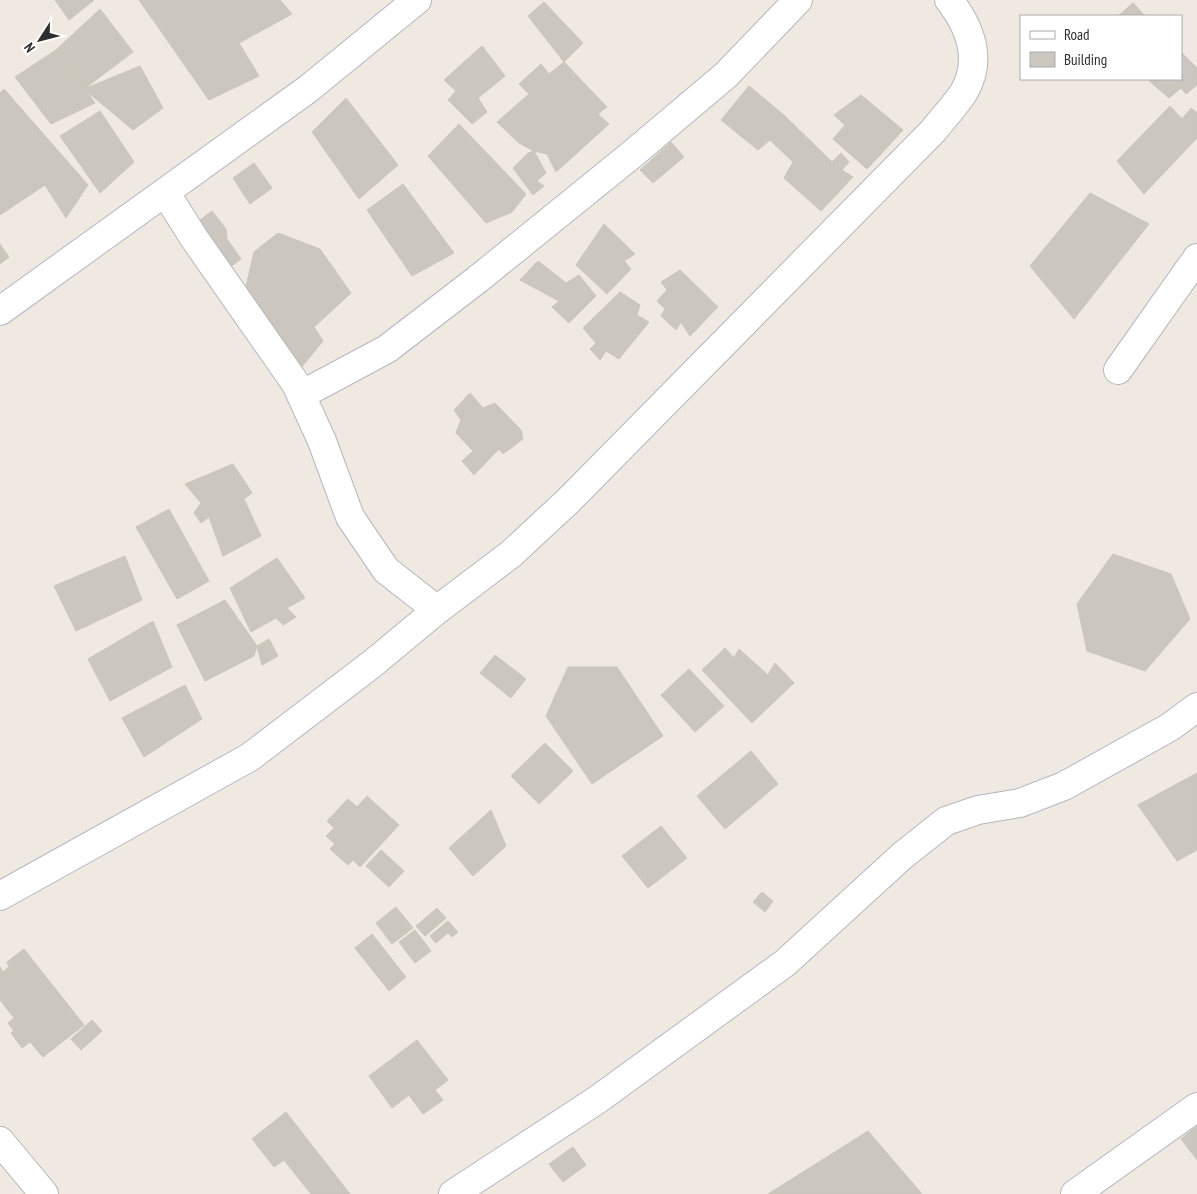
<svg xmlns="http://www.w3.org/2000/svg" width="1197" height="1194" font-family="'PT Sans Narrow',sans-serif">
<rect width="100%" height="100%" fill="#efe9e1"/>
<path fill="#cbc7bf" stroke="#cbc5ba" d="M55,0h39l-25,20z
M139,0h141l12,14 -53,29 20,33 -50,24z
M544,2l39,41 -19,19 -36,-46z
M1133,3l12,13h-27z
M100,9l33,43 -49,37 -28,-39z
M482,46l23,30 -27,22 9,14 -15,12 -24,-24 8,-9 -12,-11z
M56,50l39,53 -44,21 -36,-47z
M1181,52l16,16v17l-11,9 -5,-6 -12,10 -22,-19h34z
M564,62l43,45 -9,7 11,10 -53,48 -9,-18 -13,-3 -15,-8 -22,-21 32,-28 -10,-10 22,-20 8,10z
M140,66l23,42 -30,22 -49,-41z
M749,86l36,30 47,46 9,-9 8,9 -7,8 11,7 -32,34 -37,-33 9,-16 -23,-22 -12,10 -37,-30z
M4,89l84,96 -22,33 -21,-33 -45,30v-122z
M861,95l42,35 -36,39 -34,-30 12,-14 -11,-10z
M346,98l52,67 -39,34 -47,-67z
M1170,106l12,13 9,-11 6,5v25l-53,56 -27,-33z
M100,111l34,51 -34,31 -40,-57z
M459,124l67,70 -14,18 -26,11 -58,-67z
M671,142l13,15 -31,26 -13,-13z
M534,151l12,22 -9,8 7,5 -11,9 -20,-27 15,-15z
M254,163l18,25 -22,16 -17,-26z
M403,184l51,69 -42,23 -45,-66z
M1090,193l59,31 -75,95 -44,-53z
M212,211l14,18 1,10 14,20 -14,10 -32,-45z
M604,224l31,30 -11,7 7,8 -24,25 -31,-29z
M278,233l42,16 31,44 -37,34 9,14 -23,28 -55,-78 9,-39z
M0,244l9,13 -9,7z
M538,261l28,22 13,-8 17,21 -27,27 -17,-16 7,-6 -39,-21z
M680,270l38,37 -28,29 -9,-14 -5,8 -15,-14 4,-7 -8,-8 10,-11 -6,-8z
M620,292l20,13 -3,10 12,7 -30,37 -13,-8 -6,9 -10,-11 6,-6 -13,-15z
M470,393l13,15 12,-5 26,27 2,9 -20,15 -4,-5 -25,26 -12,-14 11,-10 -17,-18 5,-13 -7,-10z
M233,464l19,29 -8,6 17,37 -38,20 -14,-39 -8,6 -7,-10 7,-10 -16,-19z
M169,509l40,72 -32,18 -41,-72z
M1113,554l58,20 19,45 -45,52 -58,-20 -10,-47z
M125,556l17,44 -66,31 -22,-45z
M277,558l28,40 -18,10 9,9 -13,8 -7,-7 -25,14 -21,-44z
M225,600l32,46 -3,10 -49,25 -28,-56z
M153,621l19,46 -62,34 -22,-42z
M269,639l9,17 -16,9 -5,-19z
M725,648l9,10 5,-9 29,26 7,-12 19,20 -42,40 -50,-53z
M495,655l31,24 -15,19 -31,-25z
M568,667h49l46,69 -71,48 -46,-68z
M689,669l35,37 -29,26 -34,-37z
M185,685l17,34 -58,38 -22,-39z
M545,743l28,28 -34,33 -28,-28z
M751,751l27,33 -53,45 -28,-33z
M1197,773v77l-20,11 -39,-56z
M367,796l32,29 -39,42 -7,-7 -5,5 -18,-16 5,-5 -9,-8 8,-8 -7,-7 21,-22 9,8z
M491,810l15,36 -33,30 -24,-28z
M661,826l26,32 -39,30 -26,-32z
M381,850l23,21 -15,16 -23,-21z
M762,892l11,9 -8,11 -12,-10z
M396,907l17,21 -21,16 -16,-21z
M437,908l9,10 -21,18 -9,-10z
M448,921l10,11 -6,5 -4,-4 -12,10 -6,-7z
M415,930l16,21 -16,12 -16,-21z
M372,934l34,43 -17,14 -34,-43z
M24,949l60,76 -41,32 -13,-15 -8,6 -11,-15 3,-2 -6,-8 6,-5 -14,-18v-33l3,5 6,-5 -2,-5z
M92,1020l10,11 -21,19 -10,-11z
M417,1040l31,40 -13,10 8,10 -20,14 -14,-19 -17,13 -23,-32z
M286,1112l64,82h-39l-27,-34 -10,7 -22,-28z
M1197,1126v34l-16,-21z
M868,1131l54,63h-154z
M573,1147l13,18 -23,17 -14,-18z"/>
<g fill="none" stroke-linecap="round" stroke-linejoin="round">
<g stroke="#b4b7c1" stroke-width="30">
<path id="minor" d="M165,192l29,46 102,146 26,57 28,76 36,53 51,40
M0,311l308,-222 109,-89
M1118,370l79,-112
M301,395l86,-46 91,-70 152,-123 96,-81 72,-75
M0,896l250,-139 122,-93 65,-54 74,-56 57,-53 365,-370c10,-13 22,-25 31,-39 19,-33 6,-65 -15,-92
M0,1141l44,53
M453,1194l144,-94 188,-137 117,-107 44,-35 32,-11 42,-7 44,-17 106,-59 27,-20
M1075,1194l122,-87"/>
</g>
<use href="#minor" stroke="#fff" stroke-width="28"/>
</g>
<rect x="1020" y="15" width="162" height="65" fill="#ffffff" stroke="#ababab"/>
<rect x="1030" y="31" width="25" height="8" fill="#ffffff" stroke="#ababab"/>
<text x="1064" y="40" font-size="15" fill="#2e2e2e">Road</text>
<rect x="1030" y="52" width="25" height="15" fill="#cbc7bf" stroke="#ababab"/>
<text x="1064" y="65" font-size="15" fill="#2e2e2e">Building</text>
<g transform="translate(40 40) rotate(234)" stroke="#ffffff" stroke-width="4" paint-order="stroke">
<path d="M0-4L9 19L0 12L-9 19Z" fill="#2e2e2e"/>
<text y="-8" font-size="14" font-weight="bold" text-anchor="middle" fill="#2e2e2e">N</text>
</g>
</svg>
